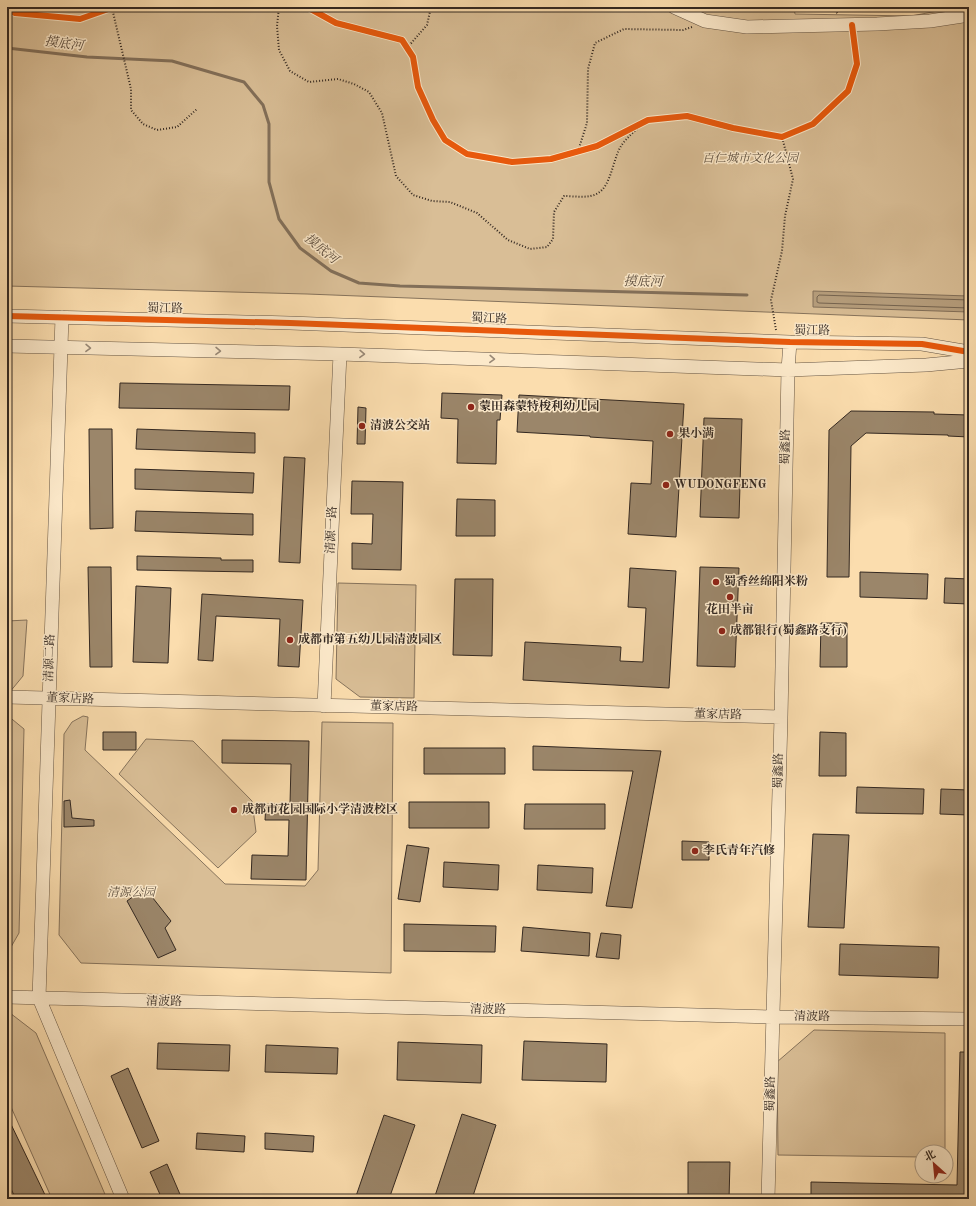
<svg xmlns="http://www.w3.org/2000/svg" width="976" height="1206" font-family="'Old Standard TT','Noto Serif SC',serif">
<rect width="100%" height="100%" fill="#fbddae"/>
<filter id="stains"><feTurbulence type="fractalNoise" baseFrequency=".005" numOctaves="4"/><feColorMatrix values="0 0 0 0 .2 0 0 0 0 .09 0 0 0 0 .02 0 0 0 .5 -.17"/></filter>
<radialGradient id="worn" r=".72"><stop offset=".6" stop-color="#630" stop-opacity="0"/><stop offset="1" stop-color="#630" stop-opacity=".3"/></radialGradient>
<path fill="#d9be96" stroke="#86735c" d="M7,7h787l1,7 116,2 48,-9h10v313l-662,-26 -300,-8z
M338,583l78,2 -2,113 -54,-1 -24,-18z
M27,620l-4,56 -14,17h-2v-72z
M7,715l17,14 -5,204 -12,21z
M83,716l5,1 -3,33 140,134 80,2 13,-16 4,-148 71,1 -2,250 -310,-10 -22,-28 5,-201 8,-12z
M146,739l47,2 59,60 4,31 -38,36 -99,-94z
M7,1013h3l26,20 71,166h-55l-45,-101z
M814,1030l131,3v119h-23v5l-144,-2 -1,-93z"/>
<path fill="#b79f7e" stroke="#826f59" d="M813,291l156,5v16l-156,-5z"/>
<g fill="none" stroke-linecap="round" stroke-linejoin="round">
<path stroke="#756450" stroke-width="1" d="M969,300l-150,-5 -2,2v5l2,1 150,5"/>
<path stroke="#826f59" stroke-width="3" d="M7,48l80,9 85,4 72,21 19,23 6,19v58l10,37 21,29 31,23 28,12 41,3 347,9"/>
</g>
<path fill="#9b866a" stroke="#332821" d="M120,383l170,3 -1,24 -170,-2z
M442,393l60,2 -2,25h-3l-1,44 -39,-1 1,-44 -17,-1z
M519,395l165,9 -8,133 -48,-3 3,-51 20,1 2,-43 -63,-4v-1l-73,-4z
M358,407l8,1 -1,36h-8z
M851,411l83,1v2l35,1v22l-21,-1v-1l-82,-2 -15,13 -2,131h-22l2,-147z
M704,418l38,1 -3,99 -39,-1z
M89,429h23l1,99 -23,1z
M137,429l118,4v20l-119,-4z
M284,457l21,1 -5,105 -21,-1z
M135,469l119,4 -1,20 -118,-4z
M352,481l51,1 -2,88 -49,-1v-26l20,1 1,-30h-22z
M457,499l38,1v36h-39z
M136,511l117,3v21l-118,-4z
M137,556l84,2v2h32v12l-116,-2z
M88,567h23l1,100h-22z
M700,567l39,1 -4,99 -38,-1z
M630,568l46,3 -7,117 -146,-8 2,-38 96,5 -1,14 23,1 3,-54 -18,-1z
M860,572l68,2 -1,25 -67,-2z
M945,578l24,1v25l-25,-1z
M455,579h38l-1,77 -39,-1z
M136,586l35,2 -3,75 -35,-1z
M202,594l101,6 -4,67 -21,-1 2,-47 -64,-3 -3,45 -15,-1z
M821,623h26v44h-27z
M103,732h33v18h-33z
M820,732l26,1v43h-27z
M222,740l87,1 -3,139 -55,-1 1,-24 36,1 1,-36h-24l1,-16h24l1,-40 -69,-1z
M533,746l128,5 -29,157 -26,-2 27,-135 -100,-1z
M424,748h81v26h-81z
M857,787l67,2 -1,25 -67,-1z
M941,789l28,1v25l-29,-1z
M70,800l2,18 22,2v6l-30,1v-26z
M409,802h80v26h-80z
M525,804h80v25h-81z
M813,834l36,1 -5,93 -36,-1z
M682,841l27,1v18h-27z
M407,845l22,3 -9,54 -22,-3z
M444,862l55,3 -1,25 -55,-3z
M538,865l55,3 -1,25 -55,-3z
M145,888l26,33 -6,7 11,22 -18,8 -31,-57z
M404,924l92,2 -1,26 -91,-1z
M523,927l67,6 -1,23 -68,-5z
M601,933l20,2 -2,24 -23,-2z
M840,944l99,3 -1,31 -99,-3z
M524,1041l83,3 -1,38 -84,-2z
M398,1042l84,3 -1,38 -84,-3z
M158,1043l72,2 -1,26 -72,-2z
M266,1045l72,3 -1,26 -72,-2z
M960,1052h9v147h-158v-17l146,3z
M128,1068l31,73 -17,7 -31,-72z
M462,1114l34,11 -24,74h-38z
M384,1115l31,10 -26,74h-34z
M7,1116l40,83h-31l-9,-18z
M197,1133l48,3 -1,16 -48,-3z
M265,1133l49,3 -1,16 -48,-3z
M688,1162h42l-1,37h-41z
M167,1164l15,35h-20l-12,-27z"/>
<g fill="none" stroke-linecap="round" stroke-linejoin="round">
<g stroke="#655544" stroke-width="14">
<path id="minor" d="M674,7l31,14 42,6 130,-3 53,-3 39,-6
M7,316l283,7 500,19 132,2 47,8
M62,317l-23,681 84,201
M7,346l333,8 448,16 138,-5 43,-4
M7,697l774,20
M324,706l16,-352
M7,997l766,20 196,2
M768,1199l13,-482 7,-347 2,-28"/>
</g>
<path stroke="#332821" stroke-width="2" stroke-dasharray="1 2" stroke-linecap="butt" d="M279,7l-2,19 2,24 11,21 19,11 29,-3 16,5 15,8 13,21 14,63 17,19 19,6 18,1 27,11 31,27 22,9 17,-2 6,-8 1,-27 10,-16c10,0 25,3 34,-3 13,-7 15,-34 23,-47 7,-10 17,-18 27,-26
M770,7l2,1 2,-1
M834,7l4,8
M112,8l19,81v21l12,14 14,6 20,-3 20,-18
M407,48l20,-23 4,-18
M578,151l9,-28 1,-54 7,-26 29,-14 59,1 9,-3
M776,330l-5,-30 11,-49 3,-35 8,-37 -11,-42"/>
<use href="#minor" stroke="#fce9ca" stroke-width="13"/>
<g stroke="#fce9ca" stroke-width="8">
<path id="cycleway" d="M307,7l29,16 66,17 11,17 5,30 15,33 12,20 22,14 45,8 39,-3 46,-13 51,-26 39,-4 46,12 49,9 31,-13 35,-33 9,-27 -5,-39
M7,9l8,4 65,6 34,-12
M7,316l283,7 500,19 132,2 47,8"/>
</g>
<use href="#cycleway" stroke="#e8590c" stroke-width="6"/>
</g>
<defs><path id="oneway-chevron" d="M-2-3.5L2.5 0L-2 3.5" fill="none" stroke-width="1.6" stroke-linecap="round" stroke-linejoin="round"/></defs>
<g stroke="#988876">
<use href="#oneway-chevron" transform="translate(88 348) rotate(1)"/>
<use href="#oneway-chevron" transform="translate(218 351) rotate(1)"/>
<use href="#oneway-chevron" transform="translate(362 354) rotate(2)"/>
<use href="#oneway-chevron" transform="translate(492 359) rotate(2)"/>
</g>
<g fill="#8f2418" stroke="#fce9ca" stroke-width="1.5">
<circle cx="471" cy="407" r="4"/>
<circle cx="362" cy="426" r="4"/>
<circle cx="670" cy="434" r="4"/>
<circle cx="666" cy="485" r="4"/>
<circle cx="716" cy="582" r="4"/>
<circle cx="730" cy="597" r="4"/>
<circle cx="722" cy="631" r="4"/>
<circle cx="290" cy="640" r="4"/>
<circle cx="234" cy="810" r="4"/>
<circle cx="695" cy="851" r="4"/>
</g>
<g text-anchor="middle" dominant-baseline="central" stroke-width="3" stroke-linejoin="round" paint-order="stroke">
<g font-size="12" font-style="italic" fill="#5c4e3e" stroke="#fce9ca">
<text x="750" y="159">百仁城市文化公园</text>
<text x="131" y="893">清源公园</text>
</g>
<g font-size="12" fill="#332821" stroke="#fce9ca">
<text transform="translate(165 309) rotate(1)">蜀江路</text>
<text transform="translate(489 319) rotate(2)">蜀江路</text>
<text transform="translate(812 331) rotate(1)">蜀江路</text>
<text transform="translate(786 447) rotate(-89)">蜀鑫路</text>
<text transform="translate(332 530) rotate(-87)">清源一路</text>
<text transform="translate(50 658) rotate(-88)">清源二路</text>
<text transform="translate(70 699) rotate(2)">董家店路</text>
<text transform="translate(394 707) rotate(1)">董家店路</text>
<text transform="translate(718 715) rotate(1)">董家店路</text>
<text transform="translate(779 771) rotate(-89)">蜀鑫路</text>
<text transform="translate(164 1002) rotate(1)">清波路</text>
<text transform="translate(488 1010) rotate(1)">清波路</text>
<text transform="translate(812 1017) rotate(1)">清波路</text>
<text transform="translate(771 1094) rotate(-89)">蜀鑫路</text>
</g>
<g font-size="12" font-weight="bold" fill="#332821" stroke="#fce9ca" text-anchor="start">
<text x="479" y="407">蒙田森蒙特梭利幼儿园</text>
<text x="370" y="426">清波公交站</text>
<text x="678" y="434">果小满</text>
<text x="674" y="485">WUDONGFENG</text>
<text x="724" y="582">蜀香丝绵阳米粉</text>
<text x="730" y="610" text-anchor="middle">花田半亩</text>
<text x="730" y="631">成都银行(蜀鑫路支行)</text>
<text x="298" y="640">成都市第五幼儿园清波园区</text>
<text x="242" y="810">成都市花园国际小学清波校区</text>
<text x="703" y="851">李氏青年汽修</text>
</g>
<g font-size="13" font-style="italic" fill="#5b4c3d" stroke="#fce9ca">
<text transform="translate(64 44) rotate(7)">摸底河</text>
<text transform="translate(321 249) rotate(39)">摸底河</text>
<text transform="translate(643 282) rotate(1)">摸底河</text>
</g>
</g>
<rect width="976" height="1206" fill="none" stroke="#fbddae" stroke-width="24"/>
<rect x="8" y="8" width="960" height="1190" fill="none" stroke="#332821" stroke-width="2"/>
<rect x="12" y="12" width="952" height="1182" fill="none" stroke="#332821"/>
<g transform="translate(934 1164) rotate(333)"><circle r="19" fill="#fce9ca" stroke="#ac9c86"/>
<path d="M0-3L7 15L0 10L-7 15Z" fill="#8f2418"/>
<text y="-6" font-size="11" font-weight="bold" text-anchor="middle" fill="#332821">北</text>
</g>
<rect width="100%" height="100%" filter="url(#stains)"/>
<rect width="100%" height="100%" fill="url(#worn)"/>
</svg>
